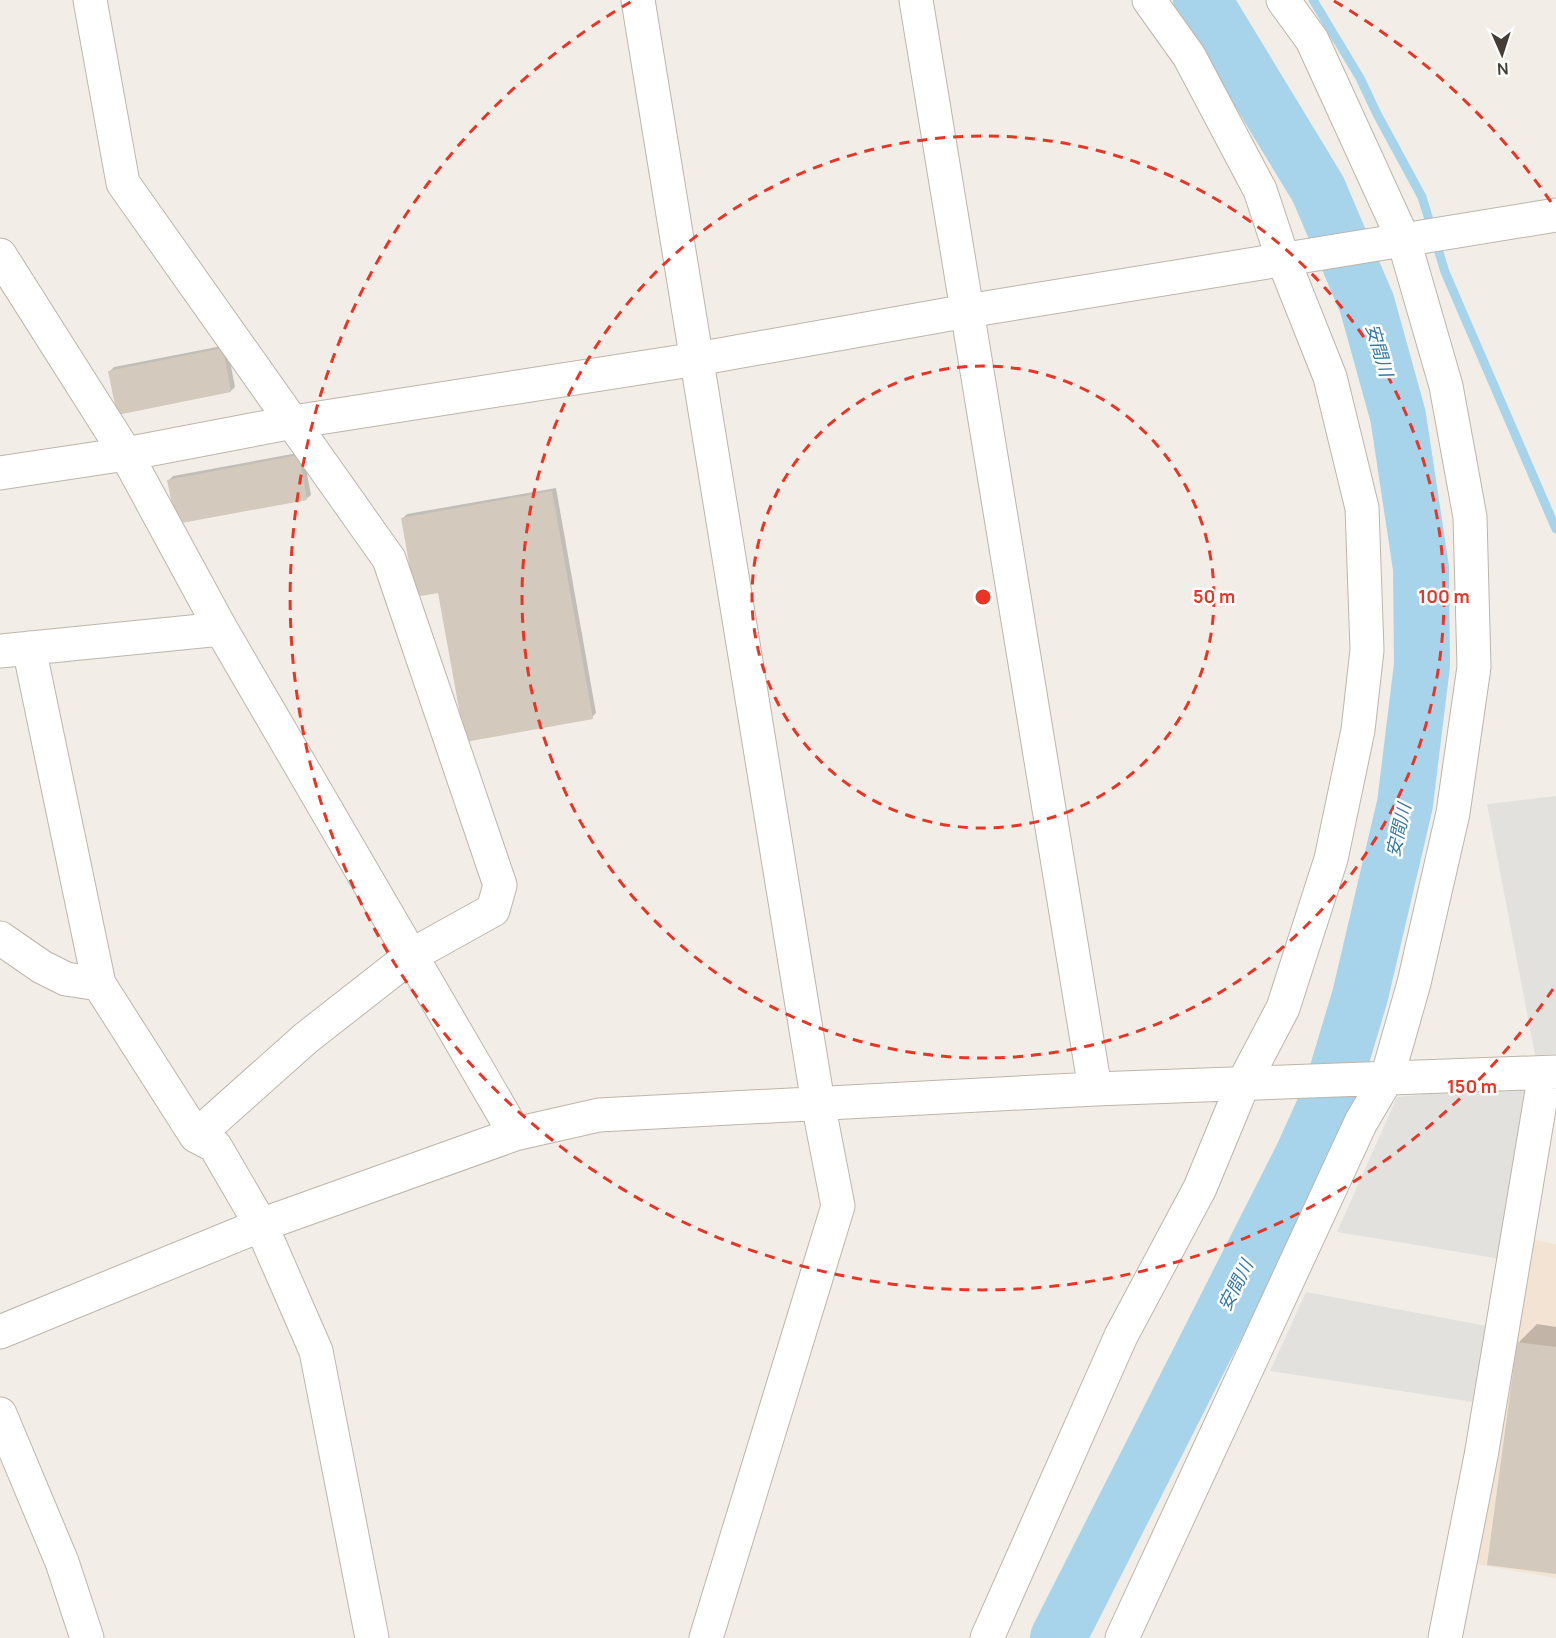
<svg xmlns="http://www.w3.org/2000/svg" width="1556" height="1638" font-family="Manrope,'Noto Sans JP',sans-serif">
<rect width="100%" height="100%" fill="#f2eee7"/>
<path fill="#f3e3d3" d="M1529,1239l27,5v334l-85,-15z"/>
<path fill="#e3e1de" d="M1556,796v258l-21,1 -48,-251z
M1512,1085l16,8 -27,166 -164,-27 60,-135z
M1306,1292l181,34 -14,76 -203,-31z"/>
<path fill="#0003" d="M227,345l8,42 -4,4 -121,-20 4,-4z
M303,452l8,43 -5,4 -137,-19 4,-4z
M556,488l40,225 -4,4 -153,-126 -36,-73 4,-4z
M1537,1324l19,3v245l-37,-230z"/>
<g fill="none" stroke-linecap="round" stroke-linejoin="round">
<path stroke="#a7d4eb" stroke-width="9" d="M1313,0l47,78 17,36 45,83 23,75 111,257"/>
<path stroke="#a7d4eb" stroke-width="56" d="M1058,1638l244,-481 29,-64 29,-97 45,-192 17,-139 -1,-97 -23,-152 -31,-112 -49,-115 -105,-173 -12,-16"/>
</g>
<path fill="#d3c9bd" d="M223,348l8,44 -114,23 -9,-44z
M299,455l8,45 -131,24 -9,-44z
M552,491l41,228 -128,23 -27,-149 -23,4 -14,-79z
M1517,1342l39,5v227l-69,-9z"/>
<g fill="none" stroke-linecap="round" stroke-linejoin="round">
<g stroke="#bdb5aa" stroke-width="35">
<path id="street" d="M90,0l33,183 266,376 111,326 -7,25 -81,45 -106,83 -110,98
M638,0l180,1103 20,103 -132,432
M916,0l179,1089
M0,255l126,199 95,175 294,505
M0,473l126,-19 167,-32 404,-63 270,-48 589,-96
M29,648l70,336
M0,651l221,-22
M0,938l42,29 24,12 33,5 97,152 19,10 46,79 55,126 56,287
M0,1332l261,-107 254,-91 84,-19 496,-26 461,-17
M0,1414l62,148 25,76
M987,1638l134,-302 79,-148 43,-104 40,-76 48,-149 27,-129 9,-80 -5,-142 -32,-131 -47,-118 -23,-69 -71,-134 -40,-56
M1122,1638l239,-516 26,-44 27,-95 39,-170 21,-146 -4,-150 -24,-131 -42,-145 -92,-201 -29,-40
M1445,1638l36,-182 64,-383"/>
</g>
<use href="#street" stroke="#fff" stroke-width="33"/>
</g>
<g fill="none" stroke="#ea3526" stroke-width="3" stroke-dasharray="10 8">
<circle cx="983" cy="597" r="231"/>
<circle cx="983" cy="597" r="461"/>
<path d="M1553 989A692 692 0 1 1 632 1M1334 1A692 692 0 0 1 1553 205"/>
</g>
<g text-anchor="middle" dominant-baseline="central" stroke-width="5" stroke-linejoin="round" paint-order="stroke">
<g font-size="18" font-style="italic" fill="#357ba0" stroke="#fff">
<text transform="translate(1380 350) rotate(74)">安間川</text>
<text transform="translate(1398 830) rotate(-77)">安間川</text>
<text transform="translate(1235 1285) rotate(-63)">安間川</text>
</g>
</g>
<circle cx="983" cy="597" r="9" fill="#ea3526" stroke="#fff" stroke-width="3"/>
<g font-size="18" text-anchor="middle" font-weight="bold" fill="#ea3526" stroke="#fff" stroke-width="5" stroke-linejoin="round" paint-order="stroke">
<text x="1214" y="603">50 m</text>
<text x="1444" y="603">100 m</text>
<text x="1472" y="1093">150 m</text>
</g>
<g transform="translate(1502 54) rotate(177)" stroke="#ffffff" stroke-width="4.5" paint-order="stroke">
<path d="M0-4.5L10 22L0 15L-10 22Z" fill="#453e36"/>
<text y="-9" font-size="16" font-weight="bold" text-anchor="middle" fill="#453e36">N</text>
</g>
</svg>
